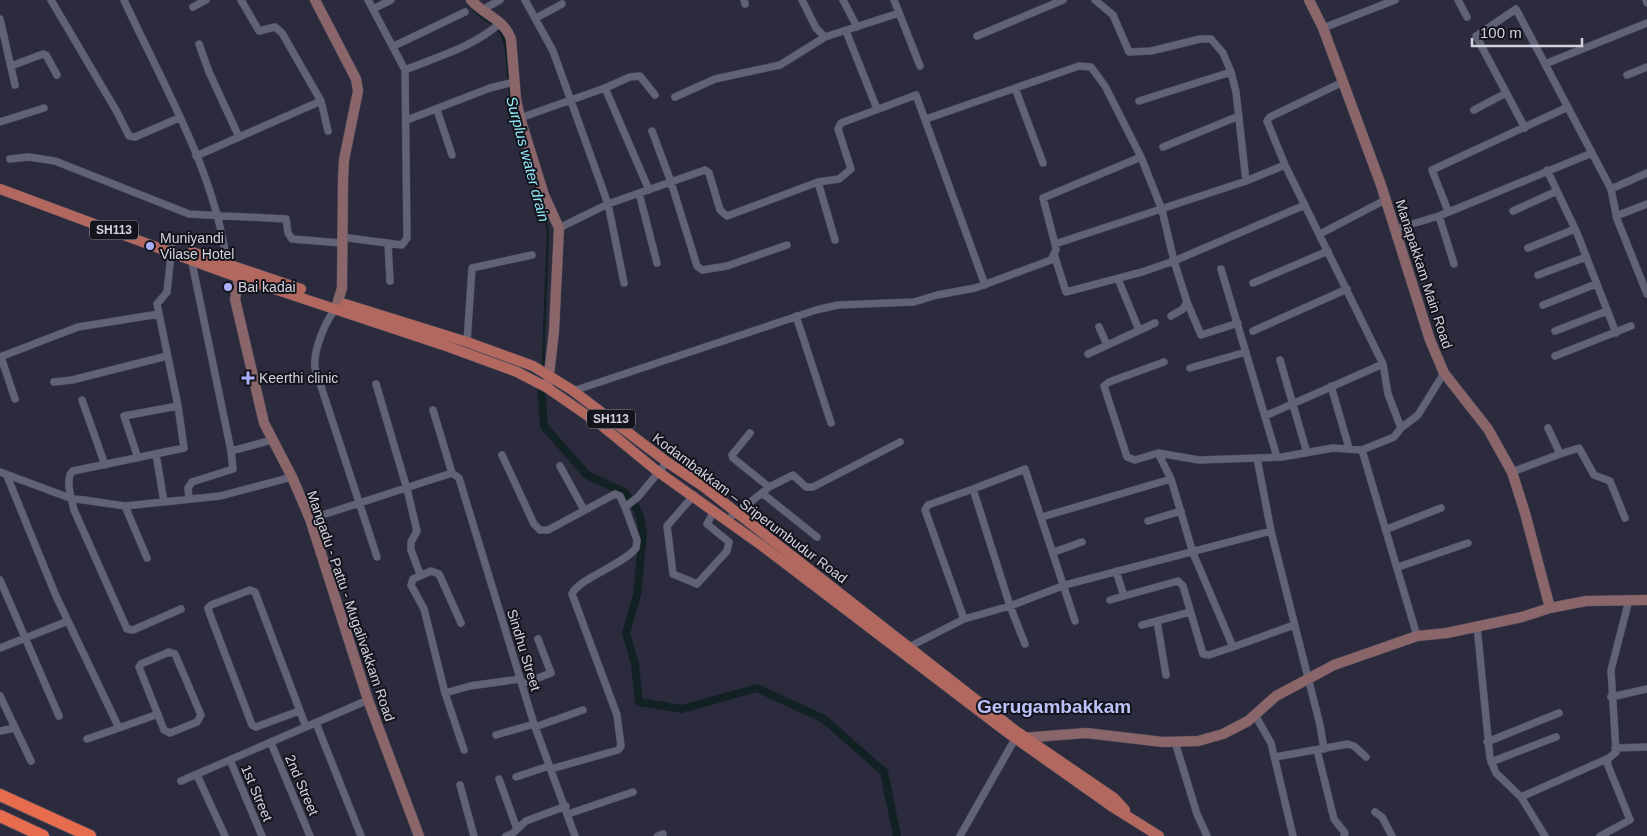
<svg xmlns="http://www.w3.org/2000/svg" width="1647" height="836" font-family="Helvetica,sans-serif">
<rect width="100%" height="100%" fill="#2b2b3d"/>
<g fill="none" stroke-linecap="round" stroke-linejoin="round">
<path stroke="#112124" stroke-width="2.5" d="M471,6c8,13 22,15 29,26 10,15 6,47 11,65
M534,180l14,50 -5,134"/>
<path stroke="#112124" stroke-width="8" d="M541,386l3,40 43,49 37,17 11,13 5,12 3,16 -6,62 -11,38 9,31 4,38 43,7 75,-21 67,31 60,53 13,64"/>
<g stroke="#494958" stroke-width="8">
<path id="street" d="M51,0l66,112 12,24 6,1 44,-19
M124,0c39,85 91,171 103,264
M241,0l18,31 16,-4 7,6 39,68 7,30
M525,0l28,51 55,153 97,-34 4,3 11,37 7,6 91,-34 17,58
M744,0l1,4
M802,0l14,28 9,9 74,-24
M843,0l14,27
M894,0l26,66
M1095,0l18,15 16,37 22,-1 49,-12h11l12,14 8,19
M1458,0l9,17
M1646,0l1,3
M193,7l13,-7
M373,9l18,-9
M482,10l18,-10
M536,18l26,-14
M0,19l15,66
M1323,28l72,-28
M846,31l31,78
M977,36l86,-36
M199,44l10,28 30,65
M394,46l71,-34
M1545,64l102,-41
M11,66l32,-12 3,1 11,20
M405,70c32,-13 71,-24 96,-48
M1627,75l20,-8
M605,88l44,102
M1015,88l28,75
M675,97l40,-18 65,-14 45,-28
M1139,101l92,-29 5,20 10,89 39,-16 98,199 5,30 13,34 -7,9 -32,13
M437,110l15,45
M1474,110l32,-17
M520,118l85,-30 25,-11 10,-1 15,19
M926,119l153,-53 12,1 14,19 36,71 21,53 12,51 -32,11 -76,20 -12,-38
M407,120l83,-32 24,-6
M0,122l44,-14
M1525,128l-49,-92 40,-27 95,180 6,30 30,75
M652,131l19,51 26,84 5,4 25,-4 60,-21
M1163,147l76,-31
M196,156l125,-55
M1141,157l-98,41 12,46 191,-63
M10,159l19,-2 26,4 134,53 97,5 2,14 4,6 49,4
M1285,165l-18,-44 3,-4 73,-35
M1547,170l30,63 39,100
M818,182l21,-3 12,-10 -13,-40 3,-6 75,-28 69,190
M1611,189l36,-16
M639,193l18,70
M1448,211l-16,-41 136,-63
M1513,211l44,-20
M1439,216l15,48
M1616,216l31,-12
M559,228l49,-24 16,79
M1395,229l44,-13 153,-63
M1320,234l65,-34
M341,237l61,8 5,-7 -2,-168 -37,-70
M388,243l2,38
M172,245l-5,47 -10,12 21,102 6,42 -111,23c-9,7 -1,29 1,39l53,119 6,1 48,-21
M1528,248l47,-19
M191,258l40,193 41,-11
M1221,269l56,188
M1538,275l48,-18
M1118,279l21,51
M1253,283l75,-32
M1187,302l14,33 37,-12
M1543,305l53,-21
M336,308c-11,14 -23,42 -21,60l62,189
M796,316l35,107
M1171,316l12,-7 4,-7 -13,-41 131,-56
M1099,327l8,18
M1253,331l94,-42
M1555,331l52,-20
M467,342l5,-74 60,-13
M1088,354l67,-31
M1555,356l76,-30
M0,357l78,-30 81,-13
M1,357l14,42
M1280,360l27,93
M1164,362l-55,20 -5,4 23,71 8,3 23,-7 41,7 58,-2
M1190,368l56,-16
M54,382l18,-2 95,-24
M376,384l31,105 10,42 -6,11v8l9,24
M1331,386l18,62
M573,391l243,-81 22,-5 76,-3 23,-7 38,-7 76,-28 5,-10 -1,-6
M82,400l23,65
M433,410l19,63
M1265,416l118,-52
M1401,428l17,-13 26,-42
M750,433l-18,22 1,3 36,29 -7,6 55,44
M1158,453l13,26
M156,454l8,48
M1560,454l19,-6 15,27 16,6 15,37
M502,455l32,69 6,6h8l67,-36 5,2 5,11
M138,458l-14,-42 54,-10
M560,466l24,44
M0,472l70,26 55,8 95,-10 72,-19
M1512,472l48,-18 -12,-26
M452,473l7,5 75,246 41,112
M7,476l49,120 63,132 39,-14
M769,487l24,-12 13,12h7l87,-45
M973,489l52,-20 50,152
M694,495l-27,31 6,48 24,10 30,-33 2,-9 -22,-18 7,-13
M189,499l-1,-11 4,-6 41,-13 -2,-18
M125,506l22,52
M1042,517l129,-38 22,74 40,94 61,-22
M310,519l142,-46
M726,521l36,-28
M1148,521l33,-10
M1387,529l54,-21
M1271,531l-14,-73 25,-1 51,-9 29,2 55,186
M1054,552l28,-10
M1398,567l70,-24
M1116,571l8,25 54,-15 5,5 20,68 6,1 24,-8
M0,580l59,136
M1110,600l14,-4
M964,619l-39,-109 3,-5 45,-16 37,117 15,38
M1157,621l9,54
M461,623l-22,-49 -8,-3 -18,8 -2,6 13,24 21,84 19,57
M1142,625l48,-13
M1477,626l13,132 6,15 25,24 24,39
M0,648l68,-27
M905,649l59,-30 46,-13 55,-21 206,-54 49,194 4,24
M169,652l6,2 26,61 -4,7 -27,11 -6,-3 -25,-63 2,-3z
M522,684l29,-11 -13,-34
M445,693l25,-7 50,-7
M0,696l31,65
M1611,697l36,-8
M299,711l-43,16 -4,-2 -43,-113 -1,-4 3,-3 39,-15 5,2 51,135
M1255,715l16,28 22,93
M316,723l45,113
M535,727l48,-17
M0,731l15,-3
M496,735l38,-11
M87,739l32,-11
M1175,742l22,72 10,22
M1487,742l72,-29
M271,743l39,93
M1615,748l32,-1
M1317,750l17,69 11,14 -1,3
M1275,757l73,-13 6,2 12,11
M230,760l32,76
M1491,762l65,-25
M551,769l67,-19 3,-4 -4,-31 -45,-121c6,-15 51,-29 64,-46l1,-8 -12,-33 13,-10 29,-35
M197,775l28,61
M516,777l33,-11
M499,779l18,50
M181,781l187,-81
M460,785l14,51
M1521,797l88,-39
M1375,812l7,5 10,19
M568,814l65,-22
M506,836l6,-2 14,-13 40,-15
M658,836l5,-2
M960,836l55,-97
M1600,836l30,-16 -23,-57 2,-5 7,-6 -5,-82 18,-70"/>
</g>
<g stroke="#494958" stroke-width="11">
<path id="secondary" d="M315,0l41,79 2,12 -14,69 -1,20 -1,108 -6,20
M471,0c13,15 33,19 40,39l5,60 4,19 24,77 15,33 -5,103 -6,53
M240,270l-5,29 29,124 28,54 18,42 58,181 51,136
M1550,608l36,-7 61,-1
M1021,738l65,-5 77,9 35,-1 25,-7 25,-13 28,-25 58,-31 83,-29 30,-3 75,-16 28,-9 -25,-95 -13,-41 -24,-43 -44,-56 -14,-33 -49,-155 -58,-157 -14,-28"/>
</g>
<g stroke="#494958" stroke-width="11">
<path id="primary" d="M0,189l226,84 223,74 68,25 29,15 55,38 56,46 104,74 247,188 103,73 48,30
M192,252l109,37
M345,304l122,38 66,24 39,24 95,72 37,25 312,244 98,67 11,12"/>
</g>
<g stroke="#494958" stroke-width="14">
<path id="highway" d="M0,795l90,41
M0,816l43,20"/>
</g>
<use href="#street" stroke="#626277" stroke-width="7"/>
<use href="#secondary" stroke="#8a656a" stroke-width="10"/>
<use href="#primary" stroke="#b2685e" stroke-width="10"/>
<use href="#highway" stroke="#e76c4d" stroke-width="12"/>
</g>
<g fill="#abaffb" stroke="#14141d" stroke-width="2">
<circle cx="150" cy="246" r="5"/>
<circle cx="228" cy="287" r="5"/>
<path d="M245.5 370.5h5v5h5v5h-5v5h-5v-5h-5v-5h5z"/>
</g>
<g text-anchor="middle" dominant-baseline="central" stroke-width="4" stroke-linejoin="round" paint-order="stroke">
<g fill="#14141d" stroke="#9a9aa5" stroke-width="1">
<rect x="90" y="220.5" width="48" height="19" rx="4"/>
<rect x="587" y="409.5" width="48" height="19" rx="4"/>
</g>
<g font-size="12" font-weight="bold" fill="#d3d3df">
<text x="114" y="230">SH113</text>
<text x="611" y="419">SH113</text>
</g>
<g font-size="14" fill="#d3d3df" stroke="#14141d" text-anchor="start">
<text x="160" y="238">Muniyandi<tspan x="160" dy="16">Vilase Hotel</tspan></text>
<text x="238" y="287">Bai kadai</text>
<text x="259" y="378">Keerthi clinic</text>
</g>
<g font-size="14" fill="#d3d3df" stroke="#14141d">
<text transform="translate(1424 274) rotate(72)">Manapakkam Main Road</text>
<text transform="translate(750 508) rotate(37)">Kodambakkam – Sriperumbudur Road</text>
<text transform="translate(351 606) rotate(71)">Mangadu - Pattu - Mugalivakkam Road</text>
<text transform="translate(524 650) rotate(73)">Sindhu Street</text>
<text transform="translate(302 785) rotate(67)">2nd Street</text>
<text transform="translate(257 793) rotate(67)">1st Street</text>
</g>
<g font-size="15" font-style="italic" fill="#91e8f7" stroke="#14141d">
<text transform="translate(528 159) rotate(75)">Surplus water drain</text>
</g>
<g font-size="19" font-weight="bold" fill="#bdc1fa" stroke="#14141d">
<text x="1054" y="706">Gerugambakkam</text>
</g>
</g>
<path d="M1472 38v8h110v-8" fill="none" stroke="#d3d3df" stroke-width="2.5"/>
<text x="1480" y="38" font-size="15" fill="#d3d3df" stroke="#14141d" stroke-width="4" paint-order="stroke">100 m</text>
</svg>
